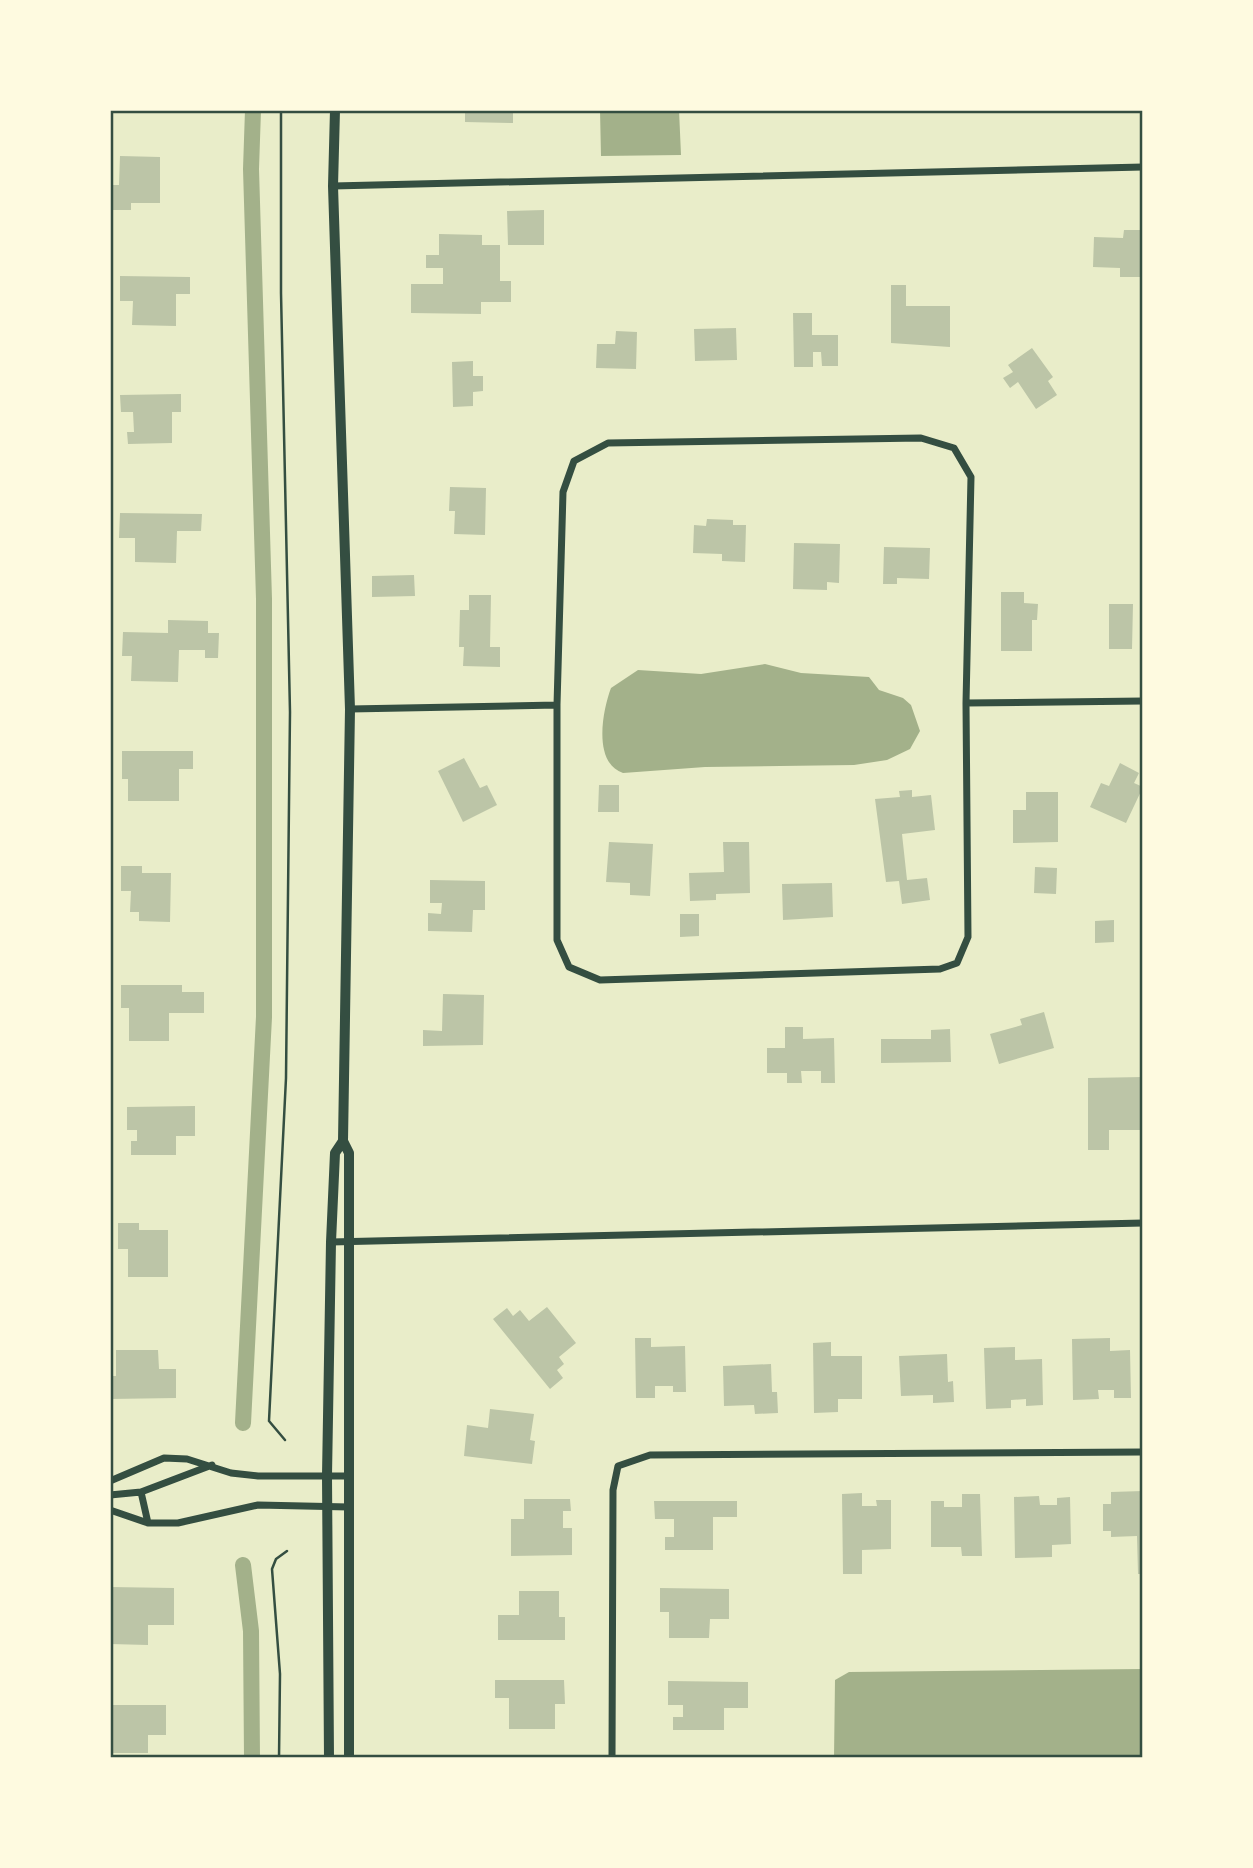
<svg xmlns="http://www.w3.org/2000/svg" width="1253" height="1868" font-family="Poppins,sans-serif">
<rect width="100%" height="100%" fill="#e9edc9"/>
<path fill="#a3b18a" d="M600,110h79l2,45 -80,1z
M765,664l36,9 68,4 10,13 24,8 8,7 9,26 -10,18 -23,11 -33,5 -149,2 -82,6c-30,-10 -21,-61 -12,-85l27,-18 63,4z
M1143,1669v89h-309l1,-78 14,-8z"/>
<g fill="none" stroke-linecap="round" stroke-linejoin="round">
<path stroke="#a3b18a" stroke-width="16" d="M243,1423l21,-406v-418l-13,-430 2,-59
M243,1565l8,66 1,127"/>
</g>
<path fill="#bcc5a7" d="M465,110h48v13l-48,-1z
M120,156l40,1v46h-29v7h-21v-25h9z
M544,210v35h-36l-1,-34z
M1124,230h17l-1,47h-20v-9l-27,-1 1,-30 29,1z
M439,234l43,1v10h18v36h11v21h-30v12l-70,-1v-29h32v-16h-17v-13h13z
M120,276l70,1v17h-14v32l-44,-1 1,-24h-13z
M891,285h15v21h44v41l-59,-4z
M793,313h19v22h26v31h-16l-1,-14h-8v15h-19z
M736,328l1,32 -42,1 -1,-32z
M616,331l21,1 -1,37 -40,-1 1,-24h18z
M1032,348l21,29 -5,4 9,14 -21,14 -18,-27 -8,6 -7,-10 10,-6 -5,-7z
M473,361v15h10v15l-10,1v14l-20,1 -1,-45z
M181,394v18h-9v31l-44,1 -1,-12h7l-1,-20h-12l-1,-17z
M450,487l36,1 -1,47 -31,-1 1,-23h-6z
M120,513l82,1 -1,17h-24l-1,32 -41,-1v-24h-16z
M707,519l26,1v5h13l-1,37 -23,-1v-7l-29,-1 1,-28 12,1z
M794,543l46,1 -1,39 -12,-1v8l-34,-1z
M884,547l46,1 -1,31 -32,-1v6h-14z
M414,575l1,21 -43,1v-21z
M1001,592h23v11l14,1 -1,16h-5v31h-31z
M469,595h22l-1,52h10v20l-37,-1 1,-19h-5l1,-37h9z
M1109,604h24l-1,45h-23z
M168,620l40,1v12h11l-1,25h-13v-8h-26l-1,32 -47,-1 1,-25h-10l1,-24 45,1z
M122,751h71v18h-14v32h-51v-22h-6z
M464,758l16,30 7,-3 10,20 -34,17 -25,-51z
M1120,763l19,10 -5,10 9,4 -17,36 -36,-16 11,-24 8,3z
M599,785h20v27h-21z
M912,790v7l19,-2 4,35 -33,4 5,46 20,-2 3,22 -28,4 -3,-23 -13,1 -11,-83 25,-2 -1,-6z
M1026,792h32v50l-45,1v-33h13z
M609,842l44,2 -3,52 -20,-1v-12l-24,-1z
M723,842h26l1,51 -34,1v6l-26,1 -1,-28 35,-1z
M121,866h21v7h29l-1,49 -31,-1v-9h-9l1,-21h-10z
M1035,867l22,1 -1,26 -22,-1z
M430,880l55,1v29h-12l-1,22 -44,-1v-18l13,1 1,-11h-12z
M832,883l1,34 -50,3 -1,-36z
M680,914h19v22l-19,1z
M1114,920v22l-19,1v-22z
M121,985h61v7h22v21h-35v28h-40v-33h-8z
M443,994l41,1 -1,50 -60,1v-16l19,1z
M1044,1012l10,36 -55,16 -9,-30 32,-9 -2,-6z
M785,1027h18v12l31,-1 1,45h-14v-12h-20l1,12h-15v-10h-20v-25h18z
M950,1029l1,33 -70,1v-24h50v-9z
M1143,1077v53h-34v20h-21v-72z
M195,1106v30h-19v19h-45v-14h6v-11h-10v-23z
M118,1223h21v7h29v47h-40v-28h-10z
M547,1307l29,36 -17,14 5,7 -7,6 6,8 -13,11 -57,-70 14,-11 6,8 7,-6 9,11z
M635,1338h16v9l34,-1 1,46h-13v-6h-18v12h-19z
M1110,1338v13l20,-1 1,48h-17v-8h-16l1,9 -26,1 -1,-61z
M831,1342v14h31v43h-24v13l-24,1 -1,-70z
M1015,1347v13l27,-1 1,46 -17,1v-7l-15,1v8l-25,1 -2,-61z
M116,1350h42l1,19h17v29l-66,1v-23h6z
M947,1354l1,28 5,-1 1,21 -21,1v-8l-32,1 -2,-40z
M771,1364l1,28h5l1,21 -23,1 -1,-9 -30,1 -1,-40z
M490,1409l44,5 -4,26 5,1 -3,23 -68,-8 3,-31 21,3z
M1143,1491v83h-5l-1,-38 -26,1v-6h-8v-27h8v-12z
M862,1493v13h15l-1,-6h15v49l-29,1v24h-19l-1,-80z
M962,1494h18l2,62h-20l-1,-9h-30v-46h13v6h18z
M1039,1496l1,9h17v-7l13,-1 1,47 -19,1v12l-37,1 -1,-61z
M524,1499h46l1,12h-8v17h9v27l-61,1v-37h13z
M654,1501h83v16h-24v33h-48v-13h9v-18h-19z
M110,1587l64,1v37h-26v20l-38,-1z
M660,1588l69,1v30h-19l-1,19h-40v-26h-9z
M519,1591h40v26h6v23h-67v-25h21z
M495,1680h69l1,24h-10v25h-46v-31h-14z
M668,1681l80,1v26h-24v22h-51v-13h10v-12h-15z
M110,1705h56v30h-18v18h-38z"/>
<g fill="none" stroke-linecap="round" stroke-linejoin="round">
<path stroke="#344e41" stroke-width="2.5" d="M281,110v183l9,419 -4,366 -17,343 16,19
M279,1758l1,-84 -8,-105 4,-10 11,-8"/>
<path stroke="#344e41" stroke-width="7" d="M333,186l810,-19
M921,438l33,10 17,29 -5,226 2,234 -11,26 -17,6 -340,11 -31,-13 -12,-27v-235l6,-213 11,-31 34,-18z
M966,703l177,-2
M350,709l207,-4
M331,1242l812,-19
M110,1481l54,-23 23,1 44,14 27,3h92
M141,1492l7,31
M110,1495l31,-3 71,-27
M110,1510l38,13h30l80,-18 91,2
M612,1758l1,-268 5,-24 32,-11 493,-3"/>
<path stroke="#344e41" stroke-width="10" d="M335,110l-2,76 17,523 -7,432 6,12v605
M329,1758l-2,-282 4,-234 4,-89 8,-12"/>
</g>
<rect width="1253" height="1868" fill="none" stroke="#fefae0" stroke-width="224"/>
<rect x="112" y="112" width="1029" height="1644" fill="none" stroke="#344e41" stroke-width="2.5"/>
</svg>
